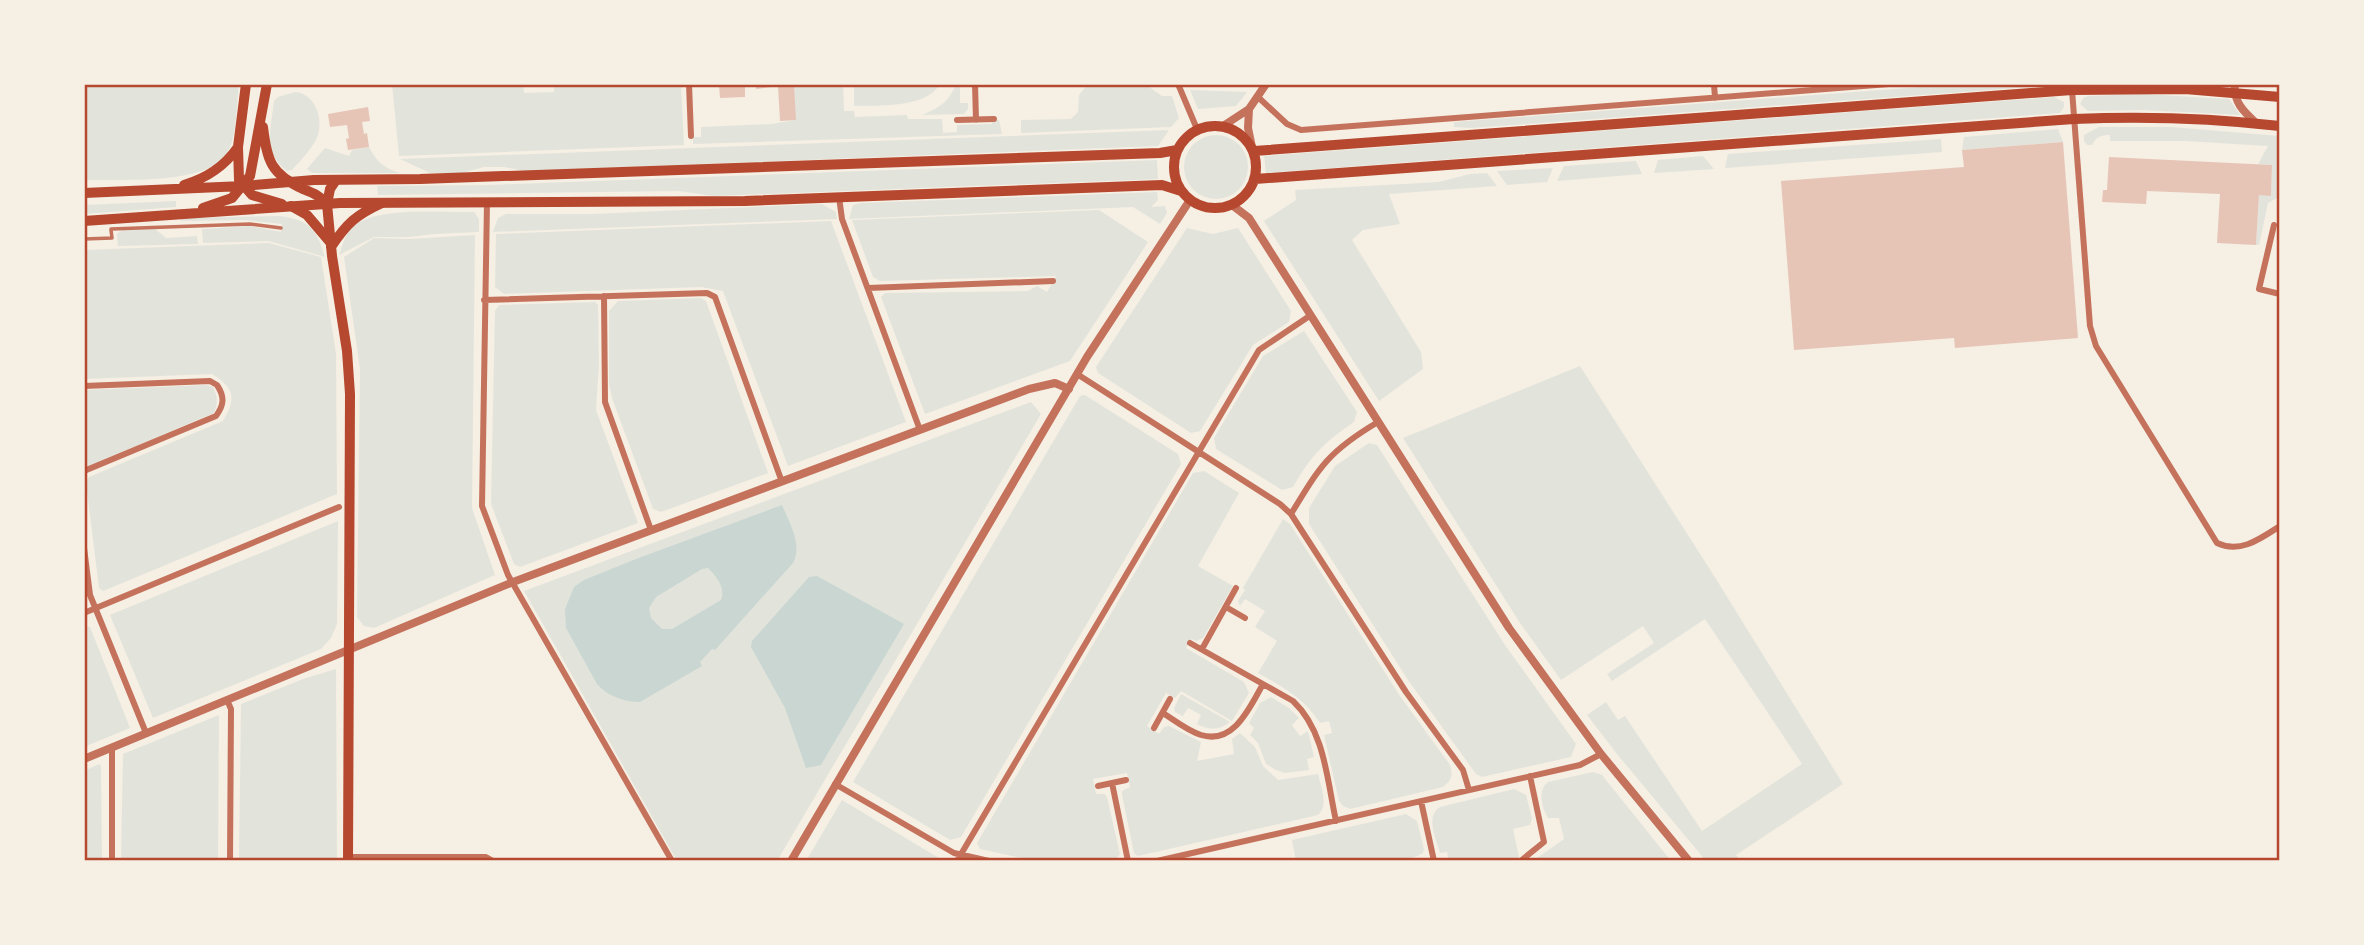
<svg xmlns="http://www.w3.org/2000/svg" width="2364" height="945" font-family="'Asap Condensed',sans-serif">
<rect width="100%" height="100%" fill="#f6efe4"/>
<path fill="#e2e4dc" d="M84,84h155c-3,21 -1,50 -12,69 -20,33 -107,26 -143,27z
M392,84h131l1,9 30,-1v-8h127l3,61 -285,11z
M794,84h49l1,27h10l1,6 52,-2 1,4h34l1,14 14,-1v-7l35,-1v-4h7l3,14 -309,10v-7h8v-10l71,-3 23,-4z
M854,84h86c-14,25 -64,21 -86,22z
M956,84h12v3h-8v16h8v6l-4,5 -42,1c17,-7 27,-13 34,-31z
M1088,84h57l17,12h10l7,22 -8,9 -150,6v-13l50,-1 7,-7 1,-17z
M1961,84h109l-598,44 -18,-1v-5z
M1190,90l57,2 -11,14 -38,3z
M295,92c21,1 30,30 21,48 -6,11 -16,21 -24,30l-5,1c-25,-19 -16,-42 -13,-70l4,-4z
M2143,94l86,5 11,16 -97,-5 -55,1 -8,-7 3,-6 5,-2z
M2054,97l10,5v5l-4,6 -794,60 -2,-17z
M2099,127h73l108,9v56l-1,5 -11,6 -9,42h-3l3,-50h12l1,-30 -14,-1 10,-18 -83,-5h-75v-6c-9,0 -14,2 -18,10h-5l-3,-4v-6z
M2058,129l5,13 -101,8 2,-13z
M1169,130l-11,16 -633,25 -21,-4h-20l-22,6h-32l-30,-14z
M1184 167a32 32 0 1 1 64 0a32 32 0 1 1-64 0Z
M1941,139l1,13 -217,16 3,-14z
M369,147c8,15 15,21 31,26h-88l-5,-4 18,-21 24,8 3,-6z
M1703,156l11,13 -60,4 4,-13z
M1157,160l1,19 -445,17 -34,-5 -301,4 -1,-9 111,-1z
M1636,161l6,13 -85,7 7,-15z
M1553,168l-6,14 -40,3 -10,-14z
M1487,173l10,13 -108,8 11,30 -37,6 -11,10 69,112 2,17 -44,32 -115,-180 32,-21 -1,-10 144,-8 31,-8z
M1157,192l1,8 -7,7 14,-1 2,7 -7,11 -27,-17 -284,12 4,-14 8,-2z
M176,201v6l-92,7v-9z
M822,204l14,8 1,7 -344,13 5,-14 8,-4h86z
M1099,210l49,32 -78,119 -145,53 -44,-117 4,-4 143,-2 9,-5 10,6 9,-16 -176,5 -7,-4 -21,-57z
M474,212l5,7v13l-45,2 -25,3h-35l-35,18c3,-8 5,-18 11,-25 21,-25 93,-17 124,-18z
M280,216c29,4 37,13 45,41l-56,-16 -66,2 -1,-14 48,-3 31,6 1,-8 -36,-4 -65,1v-3z
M831,221l75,201 -118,44 -65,-175 -22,-4 -197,7 -9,-7 1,-53z
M154,228l12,10 31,-2 1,8 -80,2 -1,-12 5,-4z
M1187,228l26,6 25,-6 53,83 -2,11 -36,23 -53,86 -9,2 -93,-60 -2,-6z
M475,235l-3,273 23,67 -121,53 -10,-2 -7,-9 3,-248 -16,-112 30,-19 35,1z
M269,243l52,14 15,97 1,140 -234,97 -4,-3 -13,-105 3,-6 134,-56c13,-22 12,-33 -11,-47l-128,5v-129z
M701,298l5,3 62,172 -107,39 -8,-3 -41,-111 -3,-14v-73l9,-10z
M595,302l3,3 1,59 -3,46 42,113 -118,44 -6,-3 -23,-60 4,-193 4,-6z
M1304,331l53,81 -3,10c-31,21 -43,34 -61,65l-11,3 -66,-41 -2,-11 49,-82z
M1580,366l136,213 127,205 -107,71 5,6h-35l-89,-107 -30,-39 19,-13 12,18 7,-4 77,115 100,-67 -97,-145 -93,62 -5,-7 47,-31 -11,-17 -82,54 -41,-57 -117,-185z
M206,385l7,2c5,10 5,16 1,26l-130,55v-78z
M1085,395l93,59 3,10 -220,373 -11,3 -97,-58 227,-386z
M1031,402l10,12 -264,447h-100l-153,-270z
M1369,443l8,2 128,200 71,99 -5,13 -89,20 -6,-3 -68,-94 -99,-156v-16l26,-42z
M1204,471l35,22 -41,73 35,20 -30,52 -7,3 -4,-2 -6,9 58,34 5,11 -17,28 -51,-30 -6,7 -9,-5 -19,33 12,8 5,-7 5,-1 32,16 -4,19 37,-7 -2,-15 8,-6 15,14 8,19 15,14 40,-6c3,13 11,31 0,41l-180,41 -4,-3 -12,-58v-4l8,-4 -3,-14 -34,6 3,15h9l2,3 13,57 -5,6 -80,1 -55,-12 -3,-6 216,-370z
M1283,519l7,5 110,172 50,69c3,11 2,15 -7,22l-93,22 -7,-3 -4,-5 -15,-66 8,-2 -3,-12 -9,2c-16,-25 -37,-36 -62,-50l19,-32 -22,-14 10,-16 -20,-12 -5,7 -2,-5 7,-11 -2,-2z
M338,521l-1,103 -6,14 -10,11 -168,69 -43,-103z
M84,626l6,1 40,101 -46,19z
M336,669l1,192h-98l2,-157 62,-25z
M1181,694l49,28c-11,9 -22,8 -33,2l4,-9 -13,-7 -5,8 -8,-4 -1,-4z
M1271,697l18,11 10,10 -7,7 8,11 8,-5 6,26 -7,2 2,11 -24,3 -9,-3 -10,-6 -8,-21 -8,-8 4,-7 -5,-5 11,-20z
M219,715l-1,146h-97l2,-107z
M99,764l2,2 1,95h-18v-90z
M1593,772l9,3 69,86h-138l31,-22 -5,-21h-11c-6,-10 -11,-28 0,-36z
M1514,789l12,6 6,23 -2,7 -17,4 6,28 -5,4h-65l-2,-9 -7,1c-4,-14 -15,-37 0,-46z
M842,800l97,58 1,3h-134z
M1406,814l11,7 7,28 -1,4c-20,14 -99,8 -127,8l-4,-21z"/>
<path fill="#c9d6d2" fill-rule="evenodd" d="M782,505c7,17 21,40 11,58l-78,87 -3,-1 -12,13 2,4 -62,36c-15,0 -33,-6 -43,-18l-31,-56 -1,-19 9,-22 10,-7 52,-21zM708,568c8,8 18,20 13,32l-49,29h-10l-11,-11 -2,-10 7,-11 46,-28z
M817,576l87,48 -83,141 -15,3 -21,-60 -34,-61 1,-6 57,-64z"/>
<path fill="#e6c5b7" d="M719,84h26v13l-25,1z
M756,84h38l2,36 -16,1 -2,-35 -22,3z
M368,107l2,14 -8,1 2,12 3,-1 2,14 -21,3 -2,-11 3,-1 -2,-13 -17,2 -2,-13z
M2063,142l15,196 -123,10 -1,-10 -160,12 -13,-169 183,-14 -2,-17z
M2109,157l163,8 -1,31 -12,-1 -3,50 -39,-2 3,-49 -73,-3 -1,13 -44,-2 1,-12h4z"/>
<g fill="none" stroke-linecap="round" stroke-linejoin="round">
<path stroke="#c5725c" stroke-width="3.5" d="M111,229l139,-5 31,4
M84,239l28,-1 -1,-8"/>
<path stroke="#c5725c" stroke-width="6" d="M689,84l2,52
M975,84l1,36
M1178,84l19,45
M1714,84l1,14
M2072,90l18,236 6,20 121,197c23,11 43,-4 63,-17
M1258,97l29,27 14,6 588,-46
M957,120l37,-1
M839,197l3,22 78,211
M487,202l-5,304 26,69 164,286
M2274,225l-15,64 21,5
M868,288l185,-7
M604,296l1,106 46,128
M484,300l223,-7 8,4 67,185
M1077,374l203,130 11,10 115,178 57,78 6,20
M84,386l126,-5 7,4c8,12 7,20 -1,31l-132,55
M1291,514c29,-48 38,-63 87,-92
M84,548l6,47 56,138
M1226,607l19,11
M84,613l255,-106
M1190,643l103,58c32,30 34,79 43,120
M1202,649l34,-61
M227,700l4,9 -1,152
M1163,713c11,7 25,18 38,22 33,10 49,-28 62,-51
M1154,728l16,-29
M112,747v114
M1112,783l16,78
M835,784l119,69 35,8
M1098,786l28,-6
M1421,801l13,60
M348,857h138l7,4
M1523,859l21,-17 -14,-66
M957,861l302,-511 52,-35
M1157,861l423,-96 21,-11"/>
<path stroke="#c5725c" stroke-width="8" d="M2235,84c-2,18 9,28 21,39
M1249,109l-1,19 4,19
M1223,126l26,-17 17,-25
M1232,205l17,13 260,410 92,126 88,107
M84,759l429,-177 516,-193 26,-6 14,6
M791,861l296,-504 103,-157"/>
<path stroke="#b5482f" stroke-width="10" d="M336,180l-6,9 -3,15 5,52 15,95 3,43 -2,467
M291,206l16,9 23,27
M331,247c16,-24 25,-32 51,-44"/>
<path stroke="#b5482f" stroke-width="10" d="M246,84l-8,63 1,33 13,15 30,9
M1174 167a41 41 0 1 1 82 0a41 41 0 1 1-82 0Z
M263,127c4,34 8,47 40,62 10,4 18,7 24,15
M1254,151l818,-61 113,-1 95,8
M1255,179l819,-60c69,-3 137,-1 206,7
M184,185c23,-7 40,-18 54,-38
M84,193l159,-7 71,-6 106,-1 740,-26 17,-3
M203,208l29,-10 18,-22 17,-92
M84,221l256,-18 405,-2 417,-16 19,6"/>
</g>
<rect width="2364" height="945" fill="none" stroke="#f6efe4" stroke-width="172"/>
<rect x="86" y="86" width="2192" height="773" fill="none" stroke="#b5482f" stroke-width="2.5"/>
</svg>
